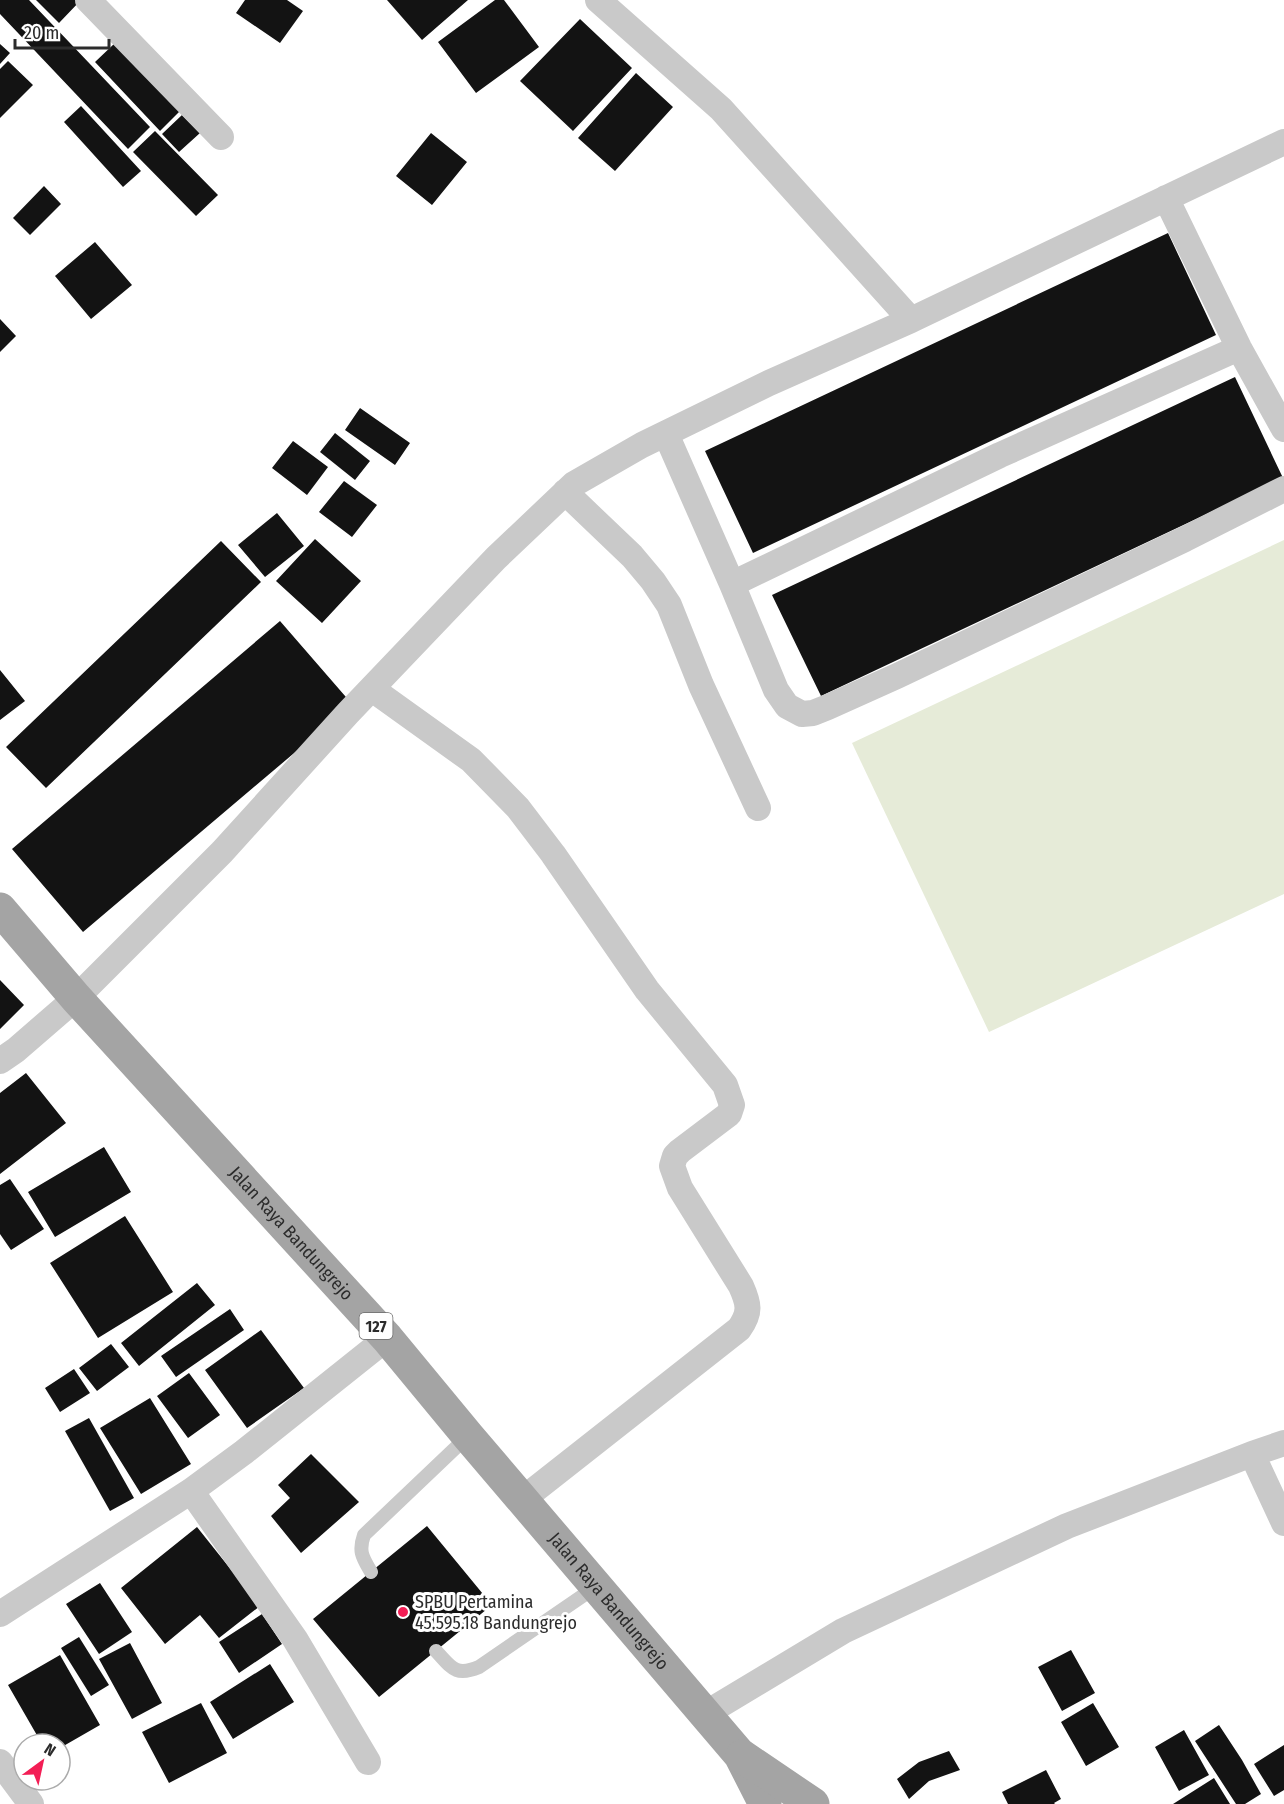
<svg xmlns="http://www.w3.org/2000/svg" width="1284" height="1804" font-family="'Fira Sans Condensed',sans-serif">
<rect width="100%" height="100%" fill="#fff"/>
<path fill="#e6ebd8" d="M1284,540v354l-295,138 -137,-289z"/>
<path fill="#131313" d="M0,0h29l121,127 -22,22 -128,-135z
M36,0h45l-22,23z
M245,0h42l16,11 -23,32 -44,-30z
M387,0h81l-46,40z
M495,0h9l35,47 -63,46 -38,-51z
M580,19l52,49 -59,63 -53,-50z
M115,43l65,68 -20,20 -65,-69z
M0,44l10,9 -10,11z
M8,61l25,24 -33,33v-49z
M636,73l37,34 -58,64 -37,-33z
M81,106l60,65 -18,16 -59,-65z
M182,115l18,18 -21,19 -17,-18z
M155,131l63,64 -22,21 -63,-64z
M431,133l36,29 -35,43 -36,-29z
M44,186l17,18 -31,31 -17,-17z
M1168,233l48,102 -463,218 -48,-102z
M95,242l37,43 -41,34 -36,-43z
M0,319l16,17 -16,16z
M1235,377l48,101 -462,218 -49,-101z
M360,408l50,35 -15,22 -50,-35z
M335,433l35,28 -15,19 -35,-28z
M293,441l35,26 -21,28 -35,-27z
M344,481l33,24 -25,32 -33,-25z
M277,513l27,33 -39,31 -27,-32z
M315,539l46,42 -39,42 -46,-42z
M221,541l40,41 -215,206 -40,-41z
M280,621l72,83 -269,228 -71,-83z
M0,670l25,31 -25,19z
M0,980l24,25 -24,24z
M26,1073l40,50 -66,51v-81z
M104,1147l27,45 -76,45 -27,-45z
M10,1179l34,50 -33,21 -11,-16v-49z
M125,1216l48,76 -75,46 -48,-75z
M197,1283l18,22 -76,61 -18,-23z
M230,1309l14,21 -68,47 -15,-21z
M261,1330l43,58 -57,40 -42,-58z
M111,1344l18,23 -32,24 -18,-23z
M74,1369l16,24 -30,19 -15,-24z
M189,1373l31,42 -32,23 -31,-42z
M150,1398l41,66 -50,30 -41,-66z
M89,1418l45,80 -24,13 -45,-80z
M311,1454l48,48 -58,51 -30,-37 19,-18 -12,-13z
M427,1526l65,79 -113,92 -66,-78z
M197,1527l63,79 -41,32 -19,-23 -35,29 -44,-56z
M100,1583l32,49 -33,22 -33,-50z
M262,1614l20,30 -43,29 -20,-31z
M79,1637l30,48 -18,11 -30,-48z
M130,1643l32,60 -30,16 -33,-60z
M1071,1650l24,43 -33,18 -24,-44z
M60,1655l40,70 -40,23v-4h-18l-34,-59z
M270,1664l24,38 -61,37 -23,-37z
M201,1703l26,50 -58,30 -27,-51z
M1093,1703l26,44 -33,19 -25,-44z
M1219,1725l23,35 19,34 -16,10h-9l-41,-63z
M1184,1730l25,45 -30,16 -24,-44z
M1284,1745v45l-10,6 -20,-32z
M949,1751l11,19 -31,11 -20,18 -12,-20 22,-17z
M1046,1770l15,29 -7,4 1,1h-47l-6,-12z
M1214,1778l16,26h-57z"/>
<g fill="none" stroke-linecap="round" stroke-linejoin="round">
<path stroke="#c9c9c9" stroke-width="14" d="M371,1572c-8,-14 -13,-20 -7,-37l104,-99
M436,1651c15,16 19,26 43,16l118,-81"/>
<path stroke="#c9c9c9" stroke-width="26" d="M88,0l133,137
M598,0l123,109 190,211
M1166,198l73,150 45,81
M666,434l66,150 44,106 11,16 15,8 11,-1 15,-6 69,-31 288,-137 99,-50
M565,492l67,64 21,25 16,24 32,80 57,123
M732,584l268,-129 239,-107
M372,689l99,71 47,48 35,46 94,136 78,95 7,20 -3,9 -49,37 -5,5 -3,10 8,22 61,98c8,18 10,26 -2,43l-216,170
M0,1061l16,-11 60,-52 146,-146 126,-139 148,-155 78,-74 68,-39 127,-62 142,-63 373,-178
M1252,1454l32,69
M191,1491l104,148 73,123
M0,1614l191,-123 53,-39 143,-114
M705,1714l138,-83 224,-105 185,-72 32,-11
M0,1762l31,42"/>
<g stroke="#a4a4a4" stroke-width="33">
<path id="s1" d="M0,909l76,89 311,340 81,98 272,319 25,49"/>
<path d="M742,1756l71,48"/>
</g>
</g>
<circle fill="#f31e55" stroke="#fff" stroke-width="2" cx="403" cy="1612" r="6"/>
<g text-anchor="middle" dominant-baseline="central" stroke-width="6" stroke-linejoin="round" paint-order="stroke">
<rect fill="#fff" stroke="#6b6b6b" stroke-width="1.5" x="359.5" y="1313" width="33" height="26" rx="4.5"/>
<g font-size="16" font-weight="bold" fill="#2c2c2c">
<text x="376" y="1326">127</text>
</g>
<g font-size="18" fill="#2c2c2c" stroke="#fff">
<text stroke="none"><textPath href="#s1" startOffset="436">Jalan Raya Bandungrejo</textPath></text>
<text stroke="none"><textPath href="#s1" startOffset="922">Jalan Raya Bandungrejo</textPath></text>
</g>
<g font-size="18" fill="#2c2c2c" stroke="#fff" text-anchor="start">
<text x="415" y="1602">SPBU Pertamina<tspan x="415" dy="21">45.595.18 Bandungrejo</tspan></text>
</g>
</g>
<g transform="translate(42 1762) rotate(33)"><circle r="28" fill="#ffffff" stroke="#ababab" stroke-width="1.5"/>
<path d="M0-4.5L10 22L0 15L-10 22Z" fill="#f31e55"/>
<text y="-9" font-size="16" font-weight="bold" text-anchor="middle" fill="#2c2c2c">N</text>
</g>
<path d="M15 39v9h94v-9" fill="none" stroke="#2c2c2c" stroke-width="3"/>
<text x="24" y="39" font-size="18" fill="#2c2c2c" stroke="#ffffff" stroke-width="4.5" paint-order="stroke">20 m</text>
</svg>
